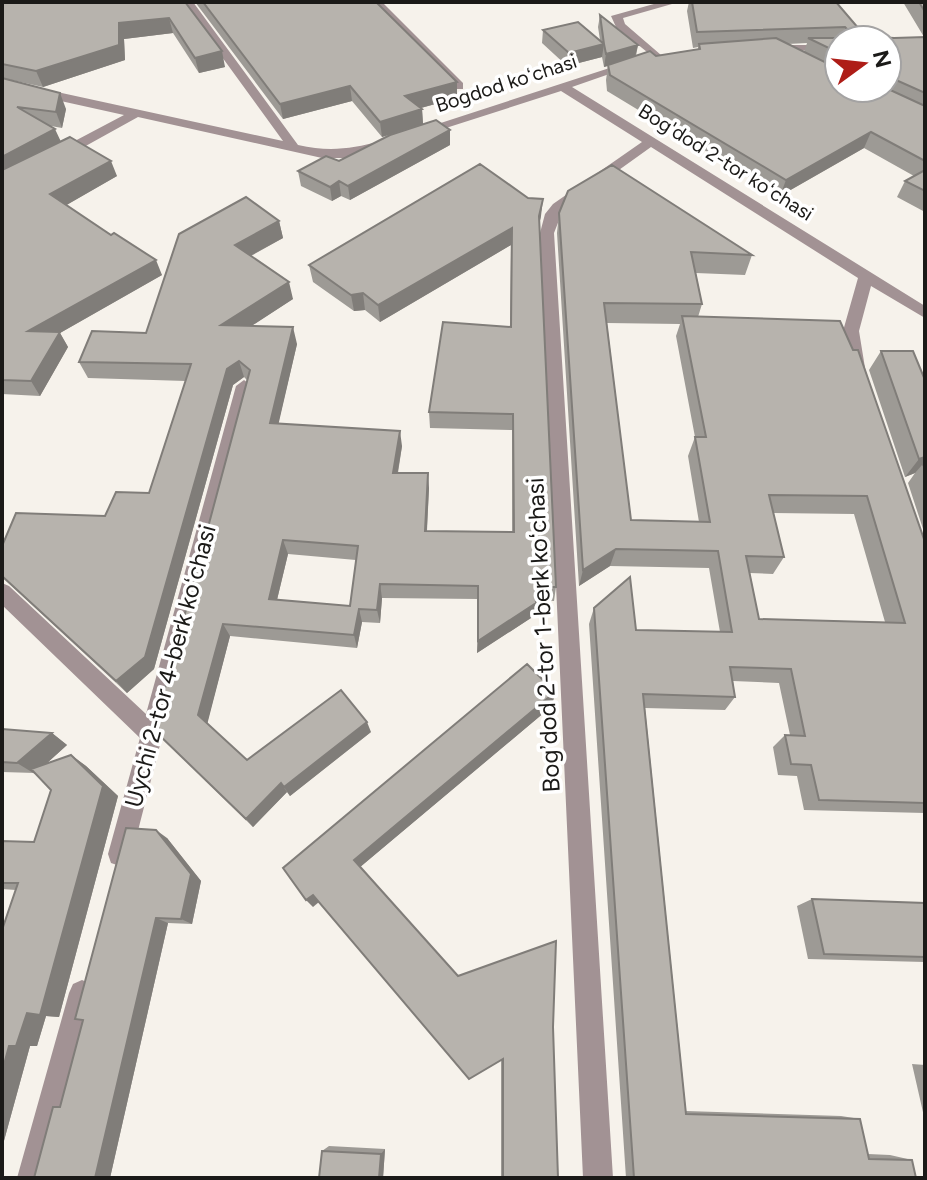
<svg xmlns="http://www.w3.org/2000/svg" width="927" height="1180" font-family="Figtree,sans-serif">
<rect width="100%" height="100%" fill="#f6f2eb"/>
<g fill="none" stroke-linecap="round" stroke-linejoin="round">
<path fill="#a29294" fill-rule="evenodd" d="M182,2h11l105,143c31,7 53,4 83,-4l7,4 -2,3 -40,10h-24l-184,-41 -74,41h-10v-6l70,-37 -122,-27v-8l281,61z
M371,2h11l81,81v6h-8z
M661,2h18l-56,16 2,6 36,31v4l-4,1 -41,-33 -5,-11z
M767,45h72v6l-76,-1 -2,-2z
M628,62l10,2 -66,23 353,219v12l-54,-32 -12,45 7,43 -2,4h-12l-9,-47 15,-53 -207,-131 -88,63 -9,23 59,945h-30l-43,-945 5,-19 8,-10 89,-62 -81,-51 -137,44 -11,-3z
M244,380l8,6 -120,468 -3,9 -9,3 -9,-3 -3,-9 32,-116 -138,-133v-22l7,3 137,128 90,-328z
M82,980l9,4 4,9 -48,185h-30l52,-185 4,-9z"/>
</g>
<path fill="#9d9a95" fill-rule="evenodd" d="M2,2h183l40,65 -26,6 -26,-40 -49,6 1,21 -82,27 -36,-8 59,30 -4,19 -11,-2 10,16 56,34 -51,29 96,70 -102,58 8,14 -28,49 -38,-2z
M195,2h181l81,80v16l-36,10 1,1 1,15 -41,13 -30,-36 -69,18z
M689,2h147l29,34 29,2 30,-1 -21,-35h22v210l-28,-15 8,-16 9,-5 -50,-28 -84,48 -173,-105 -1,-11 2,-14 -4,1 -2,-10 -35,9 -25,-23 1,-13 57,10 -2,-13 2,-12 38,30 -2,11h20l42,-7v-2l-5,1 -6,-37zM839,40h48v48h-48zM807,43l-3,9 -16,-8z
M450,145l-100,55 -9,-4 -9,5 -31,-15 -3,-15 41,-10z
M559,213l193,42 -7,20 -49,-2 6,31 -4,13 227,225v271l-121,-3 -7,-34 -19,-1 -5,-28 12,-12h5l-11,-52 -46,-2 2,16 -10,13 -80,-2 41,403 155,5 19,3 8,35 22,1 22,5 4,18h-290l-37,-554 5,-16 42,22 84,2 -11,-64 -99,-2 -31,20 -22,-353zM607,323l73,1 -4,12 19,101 -7,19 11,66 -68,-2zM773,513l81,1 31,108 -126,-3 -9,-46 23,1 11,-17z
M541,216l-2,9 17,362 -2,14 -19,-1 -1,16 -57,37 1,-54 -96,-1 -2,25 -18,-1 -5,26 -127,-12 -23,87 40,37 124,-28 -81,64 -3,-4 -34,35 -98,-96 4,-3 88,-348 -3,-3 -11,8 -79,284 -27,24 -125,-116v-31l103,-30 44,-23 37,-112 -98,-3 -9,-16 67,-29 133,-112 4,17 -32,18 42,43 -42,27 46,18 -19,80 124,22 -4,27 31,15 -2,43 85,1v-102l-82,-2 -1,-16 81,-85 1,-82 -131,77 -15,-12 -11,1 -41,-29 -4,-17zM288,554l68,6 -6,46 -73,-6z
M881,351l44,29v155l-17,-52 7,-10 -10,4 -36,-107z
M555,692l-3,14 -192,161 98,109 95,51 5,151h-57v-118l-182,-158 -6,5z
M2,729l50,4 15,12 -20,18 24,-8 15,11 32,30 -59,221 -13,-1 -9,30h-7l-28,102v-218l14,-40 -14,-1v-48l32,1 17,-52 -16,-17 -33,-1z
M167,838l34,43 -9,43 -24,-1 -58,255 -57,-71 7,-1 23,-86z
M812,899l113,4v59l-117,-3 -11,-53z
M912,1064l13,1v56z
M329,1146l56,3 -2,29 -61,-27z"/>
<path fill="#807d79" d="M169,18l4,15 -49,6 1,21 -82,27 -7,-16 83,-48z
M604,44l-2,13 -35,9 2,-13z
M638,45l-3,12 -31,10 2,-13z
M222,51l3,16 -26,6 -4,-15z
M457,82v16l-51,14 -1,-16z
M350,86l2,15 -69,18 -3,-15z
M60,93l6,16 -4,19 -6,-16z
M422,109l1,15 -41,13 -2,-15z
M55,129l7,15 -60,33v-20z
M450,130v15l-100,55 -2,-14z
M871,132l-7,16 -84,48 6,-16z
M111,161l6,15 -59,34 -8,-16z
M339,181l2,15 -9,5 -2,-14z
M543,199l-2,17 -4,17 2,-17z
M279,221l4,17 -44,24 -4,-17z
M512,228l-1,17 -131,77 -2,-17z
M156,260l6,15 -102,58 8,14 -28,49 -9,-15 -3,-50z
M289,282l4,17 -66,43 -6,-17z
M363,293l2,17 -11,1 -3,-16z
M293,327l4,17 -22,95 -5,-16z
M239,361l5,16 -11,8 -79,284 -27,24 -11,-12 111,-312z
M400,431l2,15 -7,42 -2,-15z
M925,457v13l-3,-5 -7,8 -10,4 14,-18z
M428,473l1,15 -3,57 -1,-14z
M283,540l5,14 -14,58 -5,-13z
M616,549l-6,17 -31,20 4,-16z
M380,584l2,14 -2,25 -3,-13z
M536,603l-2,13 -57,37 1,-12z
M359,609l3,13 -5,26 -3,-13z
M223,624l7,12 -23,89 -9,-10z
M555,692l-3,14 -193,162 -5,-8z
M367,722l4,10 -81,64 -6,-9z
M52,733l15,12 -32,29 -18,-11z
M71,755l15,11 32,30 -59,221 -13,-1 -9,30h-7l-28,102v-76l7,-26 18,-33z
M281,783l6,9 -34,35 -7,-8z
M156,830l11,8 34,43 -9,43 -11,-5z
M313,895l7,6 -7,6 -7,-7z
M156,918l12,5 -58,255h-15z
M385,1149l-2,29h-4l2,-24z"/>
<path fill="#b7b3ad" stroke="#807d79" stroke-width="2" fill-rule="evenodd" d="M2,2h183l37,49 -27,7 -26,-40 -50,5v22l-83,26 -34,-7z
M203,2h173l81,80 -52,14 17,13 -42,13 -30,-36 -70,18z
M692,2h144l29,34 29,2 31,-1v56l-38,-17v-36h-48v13l-31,-15h37l3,-8 -3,-3 -148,5z
M919,2h6v10z
M600,15l38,30 -32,9 -2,-10 -35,9 -26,-23 35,-8 26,22z
M776,38l63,31v19h47l39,18v55l-54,-29 -85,48 -176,-105 -2,-10 42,-14 6,5 44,-7 -1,-5z
M2,78l58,15 -4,19 -39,-5 38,22 -53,28z
M436,120l14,10 -102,56 -9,-5 -9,6 -32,-16 28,-15 13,5 51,-26z
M70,137l41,24 -61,33 61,41 3,-2 42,27 -128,71 32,1 -29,49 -29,-1v-210z
M480,164l48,34 15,1 -4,17 17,371h-21l1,16 -58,38v-55l-98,-2 -3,26 -18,-1 -5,26 -131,-11 -25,91 49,45 94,-70 26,32 -83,65 -3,-4 -35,36 -91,-88 4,-3 -3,-6 94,-352 -11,-9 -12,8 -82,288 -29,24 -114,-105v-30l14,-33 89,3 11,-24 33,1 42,-129 -112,-2 13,-31 54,2 33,-99 67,-37 33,24 -44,24 54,37 -68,43 72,2 -23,96 130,8 -7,42h35l-3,58 89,1 -1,-118 -84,-2 14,-90 68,5 1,-99 -134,77 -15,-12 -12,2 -42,-30zM283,540l75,6 -8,60 -81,-7z
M612,165l140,90 -61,-3 11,52 -98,-1 27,217 79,2 -15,-85h11l-24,-121 158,5 13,29h5l67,192v261l-106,-3 -8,-35 -20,-1 -6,-29 20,1 -14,-67 -61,-2 5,30 -92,-3 43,420 174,5 9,40 43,1 4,18h-282l-40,-570 36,-31 6,53 96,2 -14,-81 -102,-2 -33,21 -24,-357 9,-22zM769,495l98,1 38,127 -146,-4 -13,-63 38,1z
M925,170v21l-20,-10z
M881,351h32l12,29v77l-6,2z
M527,664l28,28 -201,168 104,116 98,-35 -3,86 5,151h-55v-119l-34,20 -156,-184 -7,5 -23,-32z
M2,729l50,4 -35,30 -15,-1z
M71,755l32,31 -63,229 -13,-2 -11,33h-7l-7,26v-142l16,-47h-16v-42l32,1 17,-52 -20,-21z
M126,828l30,2 35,44 -10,45 -25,-1 -61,260h-61l19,-71h7l23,-87 -8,-1z
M812,899l113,4v54l-101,-3z
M322,1151l59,3 -2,24h-60z"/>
<g text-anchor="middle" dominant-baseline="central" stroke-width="7" stroke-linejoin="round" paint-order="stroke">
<g font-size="20" fill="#1b1a18" stroke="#fff">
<text transform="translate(506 83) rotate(-18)">Bogdod koʻchasi</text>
<text transform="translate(726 162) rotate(32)">Bog'dod 2-tor koʻchasi</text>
</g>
<g font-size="24" fill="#1b1a18" stroke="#fff">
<text transform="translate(543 635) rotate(-93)">Bogʼdod 2-tor 1-berk koʻchasi</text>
<text transform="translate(170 666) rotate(-75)">Uychi 2-tor 4-berk koʻchasi</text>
</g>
</g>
<rect width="927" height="1180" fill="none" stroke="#1b1a18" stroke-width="8"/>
<g transform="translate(863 64) rotate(75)"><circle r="38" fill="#ffffff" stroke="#a4a3a3" stroke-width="2"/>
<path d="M0-6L14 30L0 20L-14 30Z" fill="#ae1d17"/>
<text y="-12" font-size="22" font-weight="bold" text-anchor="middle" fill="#1b1a18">N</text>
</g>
</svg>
